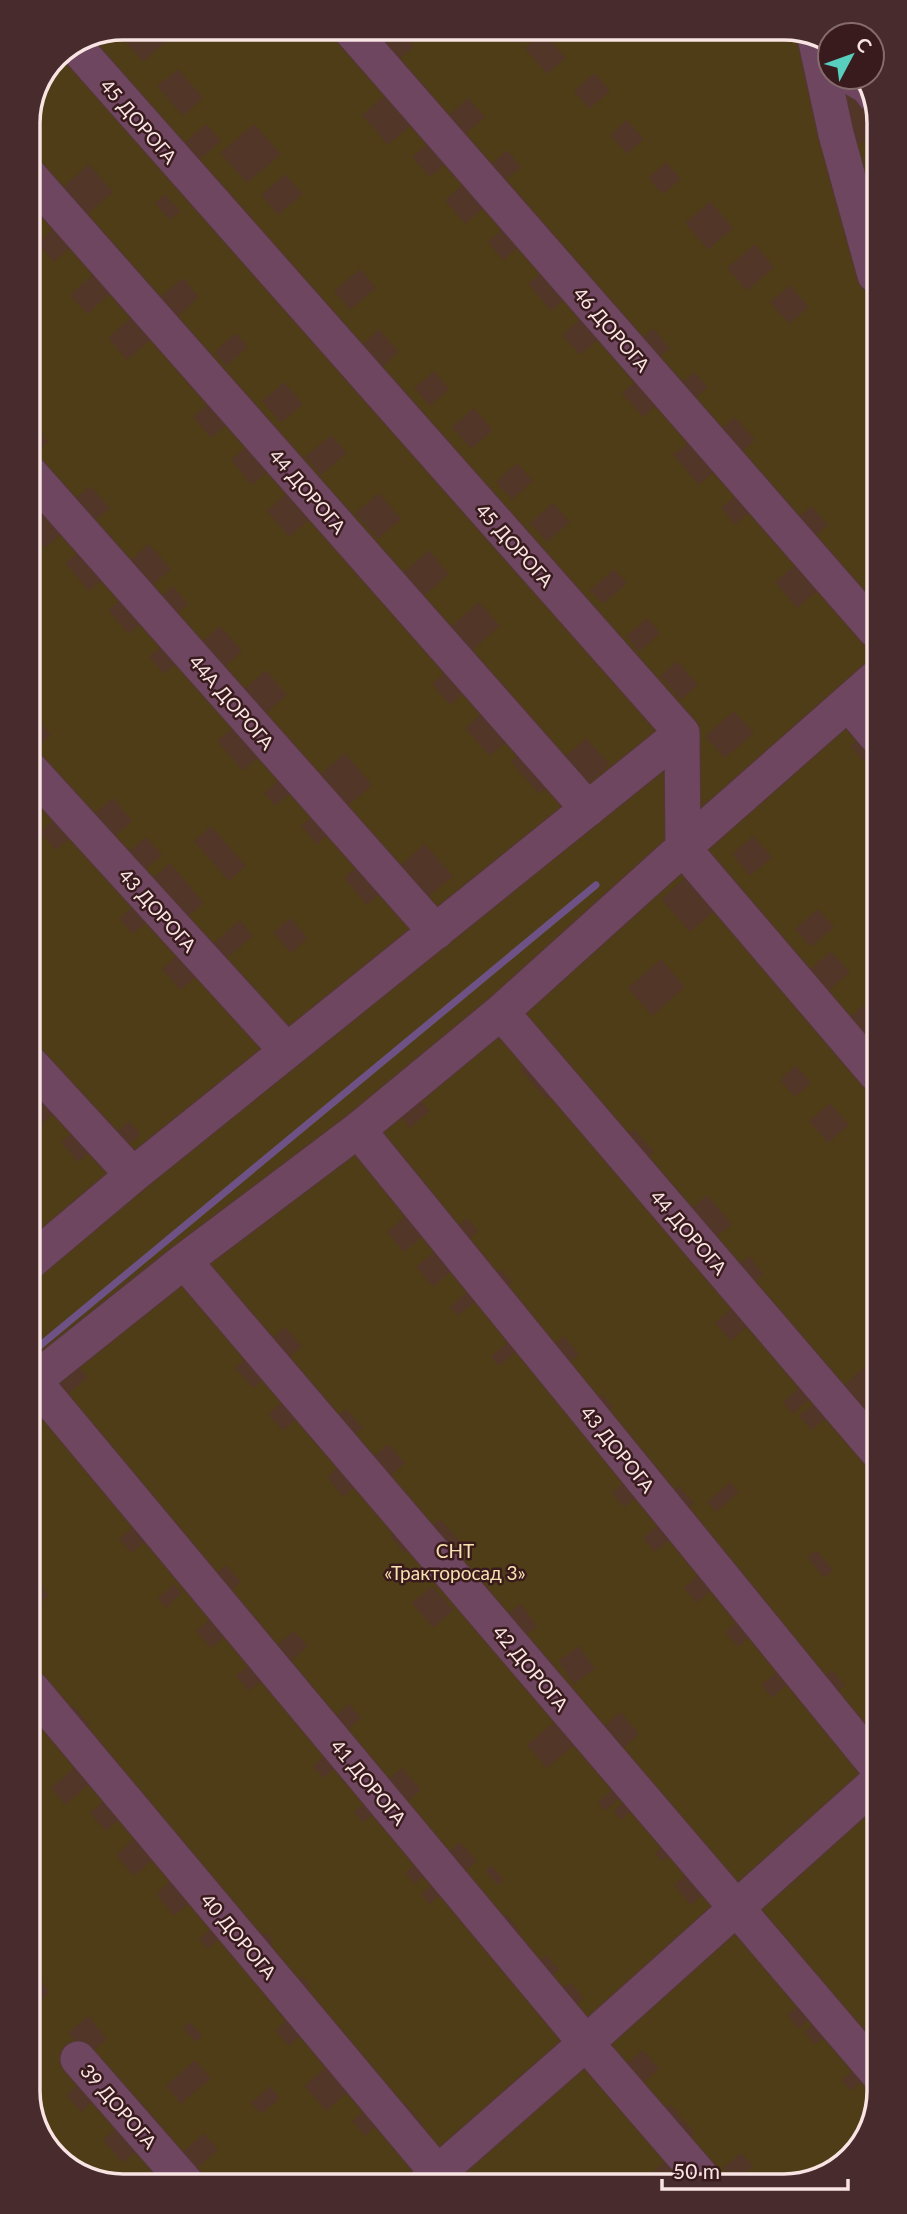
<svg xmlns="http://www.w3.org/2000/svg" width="907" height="2214" font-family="Lato,sans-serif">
<rect width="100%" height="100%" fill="#391b1d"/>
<path fill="#4f3d17" d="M123,28h668l39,15v34l44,16 5,1998 -19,58 -46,32 -698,5 -51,-20 -32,-45 -5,-2004 28,-61z"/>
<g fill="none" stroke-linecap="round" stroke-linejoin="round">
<path stroke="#6f5285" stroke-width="7" d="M31,1353l565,-468"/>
</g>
<path fill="#523627" d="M123,28h34l11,12 -25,22 -26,-30z
M293,28h28l-16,14z
M366,28h32l16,18 -18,16z
M543,32l23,26 -19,16 -22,-26z
M178,69l25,29 -20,18 -26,-30z
M594,73l16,18 -21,18 -15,-18z
M384,96l26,30 -22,19 -26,-30z
M861,96l13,43 -20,6 -13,-44z
M468,98l17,19 -22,19 -16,-19z
M627,120l17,19 -17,15 -17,-19z
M206,124l15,17 -21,18 -15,-17z
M254,124l27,30 -34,29 -27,-30z
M430,142l17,21 -17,14 -18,-20z
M507,150l14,17 -18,15 -14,-16z
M666,162l15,17 -18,15 -15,-16z
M89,164l24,28 -27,24 -24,-28z
M285,174l18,20 -25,21 -17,-20z
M465,183l20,24 -20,17 -20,-24z
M165,194l15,17 -10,9 -15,-17z
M710,201l23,27 -25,22 -23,-27z
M58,225l17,19 -21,18 -17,-19z
M505,227l16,18 -18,15 -15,-18z
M755,244l19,23 -27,24 -20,-23z
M360,269l16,19 -26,22 -16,-19z
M543,271l23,27 -15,13 -23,-27z
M95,273l17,19 -25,22 -17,-19z
M183,278l16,19 -23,21 -17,-20z
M790,285l19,22 -20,17 -19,-22z
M135,314l20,22 -28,24 -19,-22z
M586,314l17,21 -23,20 -18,-20z
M653,328l17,20 -14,12 -17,-19z
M379,329l20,23 -20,18 -20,-23z
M236,333l12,14 -22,19 -12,-14z
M434,371l15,18 -19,17 -16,-18z
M694,372l14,15 -17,15 -14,-15z
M639,378l22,24 -18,15 -21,-24z
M284,382l19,22 -22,19 -19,-22z
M214,399l18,21 -21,18 -18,-21z
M474,408l19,22 -22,19 -19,-22z
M735,417l20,23 -18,16 -20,-23z
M29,419l19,23 -17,15 -2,-3z
M331,435l16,18 -26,22 -16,-18z
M691,440l26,29 -18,16 -26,-30z
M253,441l21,25 -22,19 -21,-25z
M517,463l16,18 -21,19 -16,-18z
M90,486l20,22 -21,18 -19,-22z
M288,492l23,26 -22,19 -22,-26z
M740,492l14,16 -19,17 -14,-17z
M379,493l22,26 -23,20 -23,-26z
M553,503l17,19 -23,20 -17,-19z
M811,506l17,19 -17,15 -17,-19z
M43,508l21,24 -19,16 -16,-18v-9z
M149,544l22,25 -23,20 -22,-25z
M429,550l20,24 -26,23 -20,-24z
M80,551l24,27 -15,13 -24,-28z
M801,560l22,26 -26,22 -22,-26z
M614,569l13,14 -24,21 -13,-14z
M173,586l15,18 -15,12 -15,-17z
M123,597l21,24 -15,13 -21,-24z
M479,602l21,24 -30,26 -21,-24z
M647,618l13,15 -21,19 -13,-16z
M220,626l22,25 -20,18 -22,-26z
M164,644l15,17 -15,13 -15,-17z
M677,661l21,24 -17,15 -21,-24z
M451,667l18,21 -19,17 -18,-21z
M266,670l21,25 -26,22 -21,-24z
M485,710l25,29 -20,17 -25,-28z
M30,711l21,24 -21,18z
M734,711l20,22 -29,25 -20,-22z
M236,725l26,29 -19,17 -26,-30z
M863,735l13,15v25l-26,-29z
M586,738l24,27 -27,23 -23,-27z
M525,749l29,32 -15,13 -28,-33z
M345,753l27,32 -28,24 -27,-32z
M284,775l12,13 -21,18 -11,-13z
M113,798l19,23 -18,16 -20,-23z
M317,812l16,18 -16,15 -16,-19z
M59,815l16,19 -19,16 -16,-18z
M211,826l35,40 -17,15 -35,-40z
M753,836l19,21 -22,19 -18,-22z
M146,837l16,18 -20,17 -16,-18z
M425,844l28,32 -28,24 -28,-32z
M362,862l23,27 -18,16 -23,-27z
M170,863l34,40 -19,16 -34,-39z
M687,876l29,34 -26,22 -29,-33z
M139,901l14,16 -20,17 -14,-15z
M818,909l16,18 -23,20 -16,-18z
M290,918l18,20 -17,15 -18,-20z
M240,920l13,16 -32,27 -13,-15z
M831,951l19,21 -25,22 -18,-22z
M178,955l19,21 -16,14 -19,-21z
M661,959l24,28 -33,29 -24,-28z
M864,1005l12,14v9l-10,9 -17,-19z
M533,1059l26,29 -13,11 -26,-30z
M796,1065l15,18 -16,14 -15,-17z
M30,1085l25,27 -21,19 -3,-4z
M413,1091l17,20 -20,17 -17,-20z
M830,1103l19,22 -21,18 -19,-22z
M129,1121l12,13 -16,14 -12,-13z
M78,1128l16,21 -16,13 -17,-20z
M634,1129l20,23 -13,11 -20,-23z
M875,1152l2,2v24l-14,-16z
M707,1195l25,29 -24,20 -25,-28z
M405,1216l18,20 -19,16 -17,-20z
M467,1218l11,13 -18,16 -11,-13z
M435,1251l17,19 -19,17 -17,-20z
M749,1256l14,18 -15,13 -15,-17z
M501,1269l11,13 -14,12 -11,-13z
M470,1289l8,10 -20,17 -8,-9z
M736,1304l16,18 -21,19 -16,-18z
M285,1327l17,19 -20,17 -16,-19z
M564,1336l15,18 -18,17 -16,-18z
M509,1341l8,10 -18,15 -8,-9z
M253,1352l18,21 -18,15 -18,-20z
M877,1356v52l-11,10 -26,-29z
M75,1362l13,15 -21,18 -13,-14z
M804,1384l10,11 -21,19 -10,-12z
M602,1394l11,13 -14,12 -12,-13z
M286,1399l14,17 -17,15 -15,-17z
M817,1401l12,14 -17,15 -13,-14z
M346,1409l17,19 -15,13 -17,-19z
M388,1444l17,19 -22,19 -17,-19z
M342,1464l16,20 -15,13 -16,-20z
M625,1481l13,14 -14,12 -12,-14z
M730,1482l9,10 -23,20 -9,-10z
M679,1486l15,17 -16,14 -15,-18z
M440,1519l20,22 -17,14 -19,-22z
M134,1526l12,14 -14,13 -13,-14z
M657,1526l12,14 -14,12 -12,-14z
M399,1528l15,17 -9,8 -15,-17z
M816,1550l17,20 -9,8 -17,-21z
M226,1565l15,17 -19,17 -15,-18z
M706,1568l13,15 -22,20 -13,-15z
M33,1576l16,19 -17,15v-32z
M174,1584l8,9 -16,15 -8,-10z
M432,1586l21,24 -20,18 -21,-25z
M521,1604l16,23 -21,15 -16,-23z
M742,1617l13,15 -17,15 -13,-15z
M212,1618l15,17 -16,13 -15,-17z
M294,1631l14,15 -25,22 -14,-16z
M579,1646l16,23 -21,15 -16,-23z
M785,1665l11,12 -24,21 -11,-13z
M248,1666l13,15 -12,10 -13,-15z
M832,1670l13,15 -18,15 -13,-15z
M349,1704l12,14 -23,21 -13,-14z
M74,1707l16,18 -11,9 -15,-18z
M620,1712l19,22 -20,18 -19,-22z
M560,1717l20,23 -33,28 -20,-23z
M331,1751l10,12 -18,15 -10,-12z
M78,1764l15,17 -28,24 -14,-17z
M402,1768l19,22 -20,17 -19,-22z
M617,1786l7,8 -19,17 -7,-9z
M629,1797l8,9 -16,14 -8,-9z
M107,1798l16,18 -17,15 -16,-18z
M369,1799l10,11 -16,13 -9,-11z
M137,1836l19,21 -22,19 -18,-21z
M460,1842l17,19 -21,18 -17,-19z
M667,1843l8,9 -12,10 -8,-9z
M424,1857l9,11 -18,16 -10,-11z
M491,1865l13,15 -6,5 -13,-14z
M691,1871l17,19 -17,15 -17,-20z
M175,1877l19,22 -20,17 -18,-22z
M438,1880l8,10 -16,14 -9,-10z
M507,1915l13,16 -12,11 -13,-16z
M214,1927l8,9 -14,13 -9,-10z
M266,1932l7,9 -13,12 -8,-9z
M546,1955l13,14 -14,12 -12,-14z
M33,1972l17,20 -17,15z
M302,1976l9,11 -14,11 -9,-10z
M570,1982l14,16 -14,12 -14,-16z
M801,2003l12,14 -14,12 -12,-14z
M88,2016l19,23 -19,16 -20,-22z
M288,2019l14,16 -13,11 -14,-15z
M817,2020l12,13 -14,12 -11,-13z
M873,2020l6,6v16l-10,8 -13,-15z
M190,2022l13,14 -8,6 -12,-14z
M643,2050l16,19 -16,14 -17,-19z
M195,2060l16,18 -30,26 -15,-18z
M333,2061l22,25 -29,25 -22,-25z
M859,2065l9,11 -17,15 -10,-11z
M83,2080l15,17 -17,15 -15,-17z
M270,2086l10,12 -19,16 -10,-11z
M405,2103l18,21 -10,9 -19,-21z
M670,2104l25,29 -13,11 -25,-29z
M371,2105l12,14 -18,17 -13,-15z
M122,2123l20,23 -19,17 -20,-23z
M204,2133l14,17 -27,24 -14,-17z
M741,2153l12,13 -18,16 -12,-14z
M664,2162l15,17 -3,3h-35z"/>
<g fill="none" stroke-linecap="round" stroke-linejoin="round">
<g stroke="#543739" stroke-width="37">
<path id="minor" d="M349,28l526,602
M815,37l21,97 39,141
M76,47l606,686 1,115 193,226
M851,77l17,10 6,8
M28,174l560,635
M29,472l407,460
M848,703l28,33
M30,769l257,282
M501,1012l376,439
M30,1063l103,112
M358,1130l520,638
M31,1261l102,-86 549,-442
M184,1261l695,814
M34,1381l552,662 120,139
M31,1383l153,-122 174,-131 143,-118 182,-164 193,-170
M32,1689l415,495
M78,2059l110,126
M425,2184l161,-141 292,-262"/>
</g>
<use href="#minor" stroke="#6f465f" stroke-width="35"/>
</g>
<g text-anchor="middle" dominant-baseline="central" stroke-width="5" stroke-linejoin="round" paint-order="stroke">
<g font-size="19" fill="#f9e4e4" stroke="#391b1d">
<text transform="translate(139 121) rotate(49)">45 ДОРОГА</text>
<text transform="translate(612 329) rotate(49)">46 ДОРОГА</text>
<text transform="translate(308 491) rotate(49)">44 ДОРОГА</text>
<text transform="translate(515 545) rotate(48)">45 ДОРОГА</text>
<text transform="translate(232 702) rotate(49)">44А ДОРОГА</text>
<text transform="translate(158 910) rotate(48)">43 ДОРОГА</text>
<text transform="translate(689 1232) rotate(49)">44 ДОРОГА</text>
<text transform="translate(618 1449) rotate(51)">43 ДОРОГА</text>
<text transform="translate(531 1668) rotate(50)">42 ДОРОГА</text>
<text transform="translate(369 1782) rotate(50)">41 ДОРОГА</text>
<text transform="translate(239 1936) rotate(50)">40 ДОРОГА</text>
<text transform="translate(119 2106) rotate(49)">39 ДОРОГА</text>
</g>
<g font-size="19" fill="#f9e0af" stroke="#391b1d">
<text x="455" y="1550">СНТ<tspan x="455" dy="22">«Тракторосад 3»</tspan></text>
</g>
</g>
<path d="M0 0H907V2214H0ZM123 40H784A83 83 0 0 1 867 123V2091A83 83 0 0 1 784 2174H123A83 83 0 0 1 40 2091V123A83 83 0 0 1 123 40Z" fill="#482b2d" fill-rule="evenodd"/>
<path fill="none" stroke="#f9e4e4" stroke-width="3.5" d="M123 40H784A83 83 0 0 1 867 123V2091A83 83 0 0 1 784 2174H123A83 83 0 0 1 40 2091V123A83 83 0 0 1 123 40Z"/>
<g transform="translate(851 56) rotate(49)"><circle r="33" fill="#391b1d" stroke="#866b6d" stroke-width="2"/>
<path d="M0-5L12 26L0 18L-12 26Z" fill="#58cebf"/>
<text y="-10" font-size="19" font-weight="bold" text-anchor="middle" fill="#f9e4e4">С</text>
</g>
<path d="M662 2179v10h186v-10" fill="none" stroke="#f9e4e4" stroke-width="3.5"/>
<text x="673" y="2179" font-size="21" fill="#f9e4e4" stroke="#391b1d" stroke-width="5" paint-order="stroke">50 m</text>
</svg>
